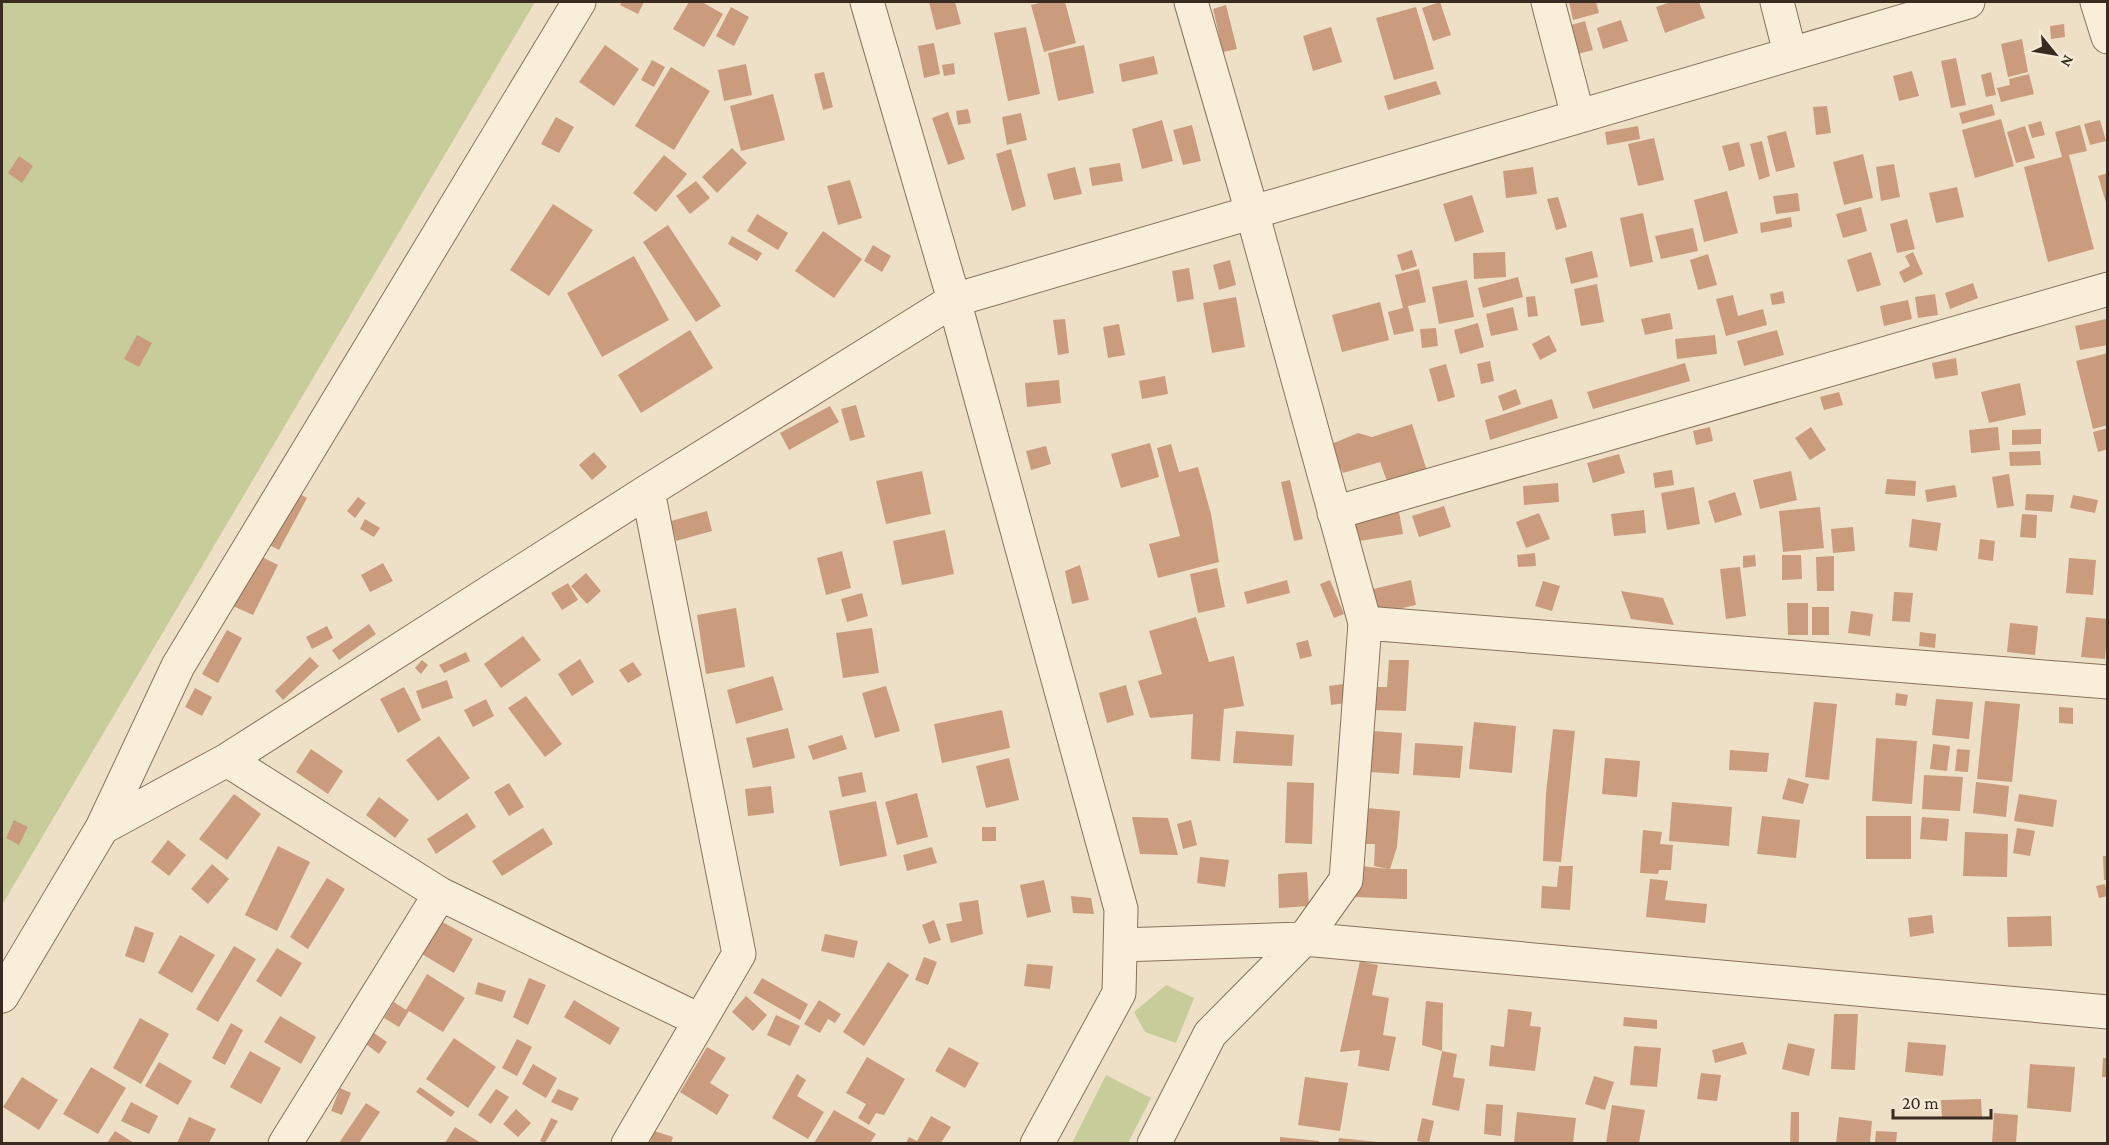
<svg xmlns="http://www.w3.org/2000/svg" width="2109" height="1145" font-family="'Crimson Pro',serif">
<rect width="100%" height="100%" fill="#ede0c7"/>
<path fill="#c8cc9b" d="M2,2h533l-533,903z
M1166,985l28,13 -18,45 -31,-11 -11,-20z
M1106,1075l45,23 -23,45h-56z"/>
<path fill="#cb9b7e" d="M622,2h22l-6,12 -18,-9z
M689,2h13l21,12 -19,33 -31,-18z
M929,2h26l6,22 -25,6z
M1043,2h22l11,41 -32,9 -13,-47z
M1440,2l11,33 -18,6 -11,-33z
M1569,2h27l3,11 -26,7z
M1671,2h28l6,16 -40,15 -9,-26z
M1226,5l11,44 -14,3 -10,-43z
M731,7l18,10 -15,29 -18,-10z
M1416,7l18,62 -40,11 -18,-62z
M1621,20l7,21 -25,8 -6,-21z
M1585,21l8,29 -15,4 -7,-29z
M2064,24l1,13 -14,2 -1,-13z
M1026,27l14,67 -32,7 -14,-68z
M1331,27l11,35 -29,9 -10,-35z
M2022,39l6,33 -20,5 -7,-33z
M934,43l6,31 -16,4 -6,-32z
M605,45l34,24 -25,37 -35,-24z
M1084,45l10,48 -36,8 -10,-48z
M1154,56l4,18 -36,8 -3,-18z
M1956,58l10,47 -15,3 -10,-47z
M652,60l13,7 -11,20 -13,-7z
M954,63l1,11 -11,2 -2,-11z
M746,64l6,31 -28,6 -6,-31z
M671,67l39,24 -36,59 -39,-24z
M1912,71l7,25 -20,5 -6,-25z
M824,72l9,35 -10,3 -9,-36z
M1991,72l5,23 -10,2 -5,-22z
M2029,74l5,20 -33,8 -4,-14 13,-3 -1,-6z
M1436,81l5,13 -53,16 -4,-14z
M773,94l12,46 -44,11 -11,-45z
M1992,104l3,11 -33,9 -3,-11z
M1827,106l4,27 -15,2 -3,-28z
M968,109l3,14 -13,2 -2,-14z
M948,112l17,47 -17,6 -16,-47z
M1021,113l6,27 -20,5 -5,-28z
M556,117l18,10 -15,26 -18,-9z
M2001,119l13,47 -39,12 -13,-48z
M1162,120l11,41 -31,8 -10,-40z
M2100,120l6,21 -16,4 -6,-21z
M2041,121l4,14 -13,3 -4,-13z
M1192,125l9,36 -18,4 -10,-35z
M2080,125l7,26 -18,4 25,94 -46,13 -24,-95 38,-10 -7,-25z
M1638,126l2,13 -33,6 -2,-13z
M2025,126l10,32 -19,5 -9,-31z
M1786,131l9,36 -19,5 -9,-36z
M1654,138l10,42 -26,6 -10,-42z
M1762,141l8,35 -11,4 -9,-36z
M1739,142l6,24 -16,5 -7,-25z
M732,148l15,15 -30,30 -15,-16z
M1011,149l15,57 -14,5 -16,-57z
M1863,154l10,44 -29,7 -11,-43z
M664,155l23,19 -31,38 -23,-19z
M19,156l14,10 -11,17 -14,-10z
M1120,163l3,18 -31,5 -3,-18z
M1894,164l6,33 -19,4 -5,-34z
M1075,167l7,27 -28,6 -7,-26z
M1533,167l4,27 -31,4 -3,-27z
M2108,173v32l-1,1 -9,-30z
M850,180l12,38 -24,7 -11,-39z
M696,181l14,17 -20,16 -14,-18z
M1957,187l7,30 -28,6 -7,-30z
M1727,191l11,42 -34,9 -10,-42z
M1798,193l2,18 -24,3 -3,-18z
M1472,195l12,37 -29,10 -12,-38z
M1558,197l9,30 -11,3 -9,-31z
M553,204l40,26 -44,66 -39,-26z
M1861,207l6,24 -24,7 -7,-24z
M1643,213l10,49 -23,5 -10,-49z
M757,214l31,19 -10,17 -31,-19z
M1791,217l1,10 -31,6 -1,-10z
M1907,219l8,30 -18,4 -7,-29z
M668,225l53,81 -25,16 -53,-80z
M1693,228l5,23 -37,8 -6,-23z
M823,231l39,28 -28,39 -39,-27z
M732,236l30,17 -5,8 -29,-17z
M873,245l18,11 -9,16 -18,-11z
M1412,250l5,16 -15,5 -5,-16z
M1592,251l6,26 -27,7 -6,-26z
M1505,252l1,25 -32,2 -1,-26z
M1871,252l10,33 -24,7 -10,-32z
M1913,252l10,22 -19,9 -5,-11 11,-6 -5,-10z
M1708,254l9,31 -19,5 -8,-30z
M634,256l35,64 -67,37 -35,-64z
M1230,260l6,25 -17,5 -6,-25z
M1189,268l5,31 -17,3 -5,-31z
M1419,269l7,33 -18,4 6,25 -20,4 -6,-23 15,-4 -8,-33z
M1518,277l5,20 -40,11 -5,-20z
M1467,280l7,37 -35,7 -7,-37z
M1973,283l5,15 -28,11 -5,-16z
M1597,284l7,38 -23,4 -7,-37z
M1783,291l2,12 -13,2 -2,-11z
M1935,294l3,21 -20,3 -3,-21z
M1733,295l5,21 25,-7 4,16 -41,11 -10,-37z
M1535,296l3,20 -10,1 -2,-20z
M1236,297l9,50 -33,6 -9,-50z
M1908,300l4,19 -28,7 -4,-20z
M1380,302l9,38 -47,12 -10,-37z
M1513,307l5,23 -27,6 -5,-22z
M1670,313l3,16 -28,6 -4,-16z
M1065,319l4,34 -11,2 -5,-35z
M2106,319l2,26 -28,5 -5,-24z
M1478,323l6,24 -24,7 -6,-24z
M1119,324l6,31 -17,3 -5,-31z
M1436,328l2,18 -16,2 -2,-19z
M690,330l23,38 -72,45 -23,-38z
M1777,330l7,25 -40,11 -7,-25z
M137,335l15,8 -13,24 -15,-8z
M1549,335l8,16 -17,9 -8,-16z
M1715,335l2,19 -40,5 -2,-20z
M2108,353v72l-15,4 -17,-68z
M1956,358l2,17 -23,4 -3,-16z
M1490,361l4,20 -13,3 -4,-20z
M1685,363l5,18 -97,28 -6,-17z
M1446,364l9,33 -17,5 -9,-33z
M1165,376l3,18 -26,5 -3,-18z
M1059,380l2,23 -34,4 -2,-24z
M2020,383l6,32 -37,8 -8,-31z
M1516,389l5,15 -18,7 -5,-15z
M1839,392l4,13 -19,5 -4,-13z
M1552,399l6,19 -68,22 -5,-20z
M856,405l9,32 -15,4 -9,-32z
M830,406l9,16 -50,28 -9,-17z
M1412,424l15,47 -39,13 -8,-22 -37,11 -14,-28 29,-12 14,4z
M1710,427l3,14 -17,4 -3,-14z
M1811,427l15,23 -16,10 -15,-22z
M1998,427l2,23 -29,3 -2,-23z
M2108,428v21l-10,3 -5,-20z
M2041,429v15l-29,1v-15z
M1150,443l9,34 -38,11 -10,-34z
M1171,444l8,28 19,-5 13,47 8,48 -61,16 -9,-34 31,-8 -23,-88z
M1046,446l5,18 -20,6 -5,-19z
M2040,451l1,14 -31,1 -1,-14z
M594,452l13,15 -15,13 -13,-15z
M1619,454l6,19 -32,10 -6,-20z
M1672,470l2,15 -19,3 -2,-15z
M922,471l9,43 -45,10 -10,-43z
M1791,471l6,29 -37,9 -7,-29z
M2009,474l5,32 -17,2 -5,-31z
M1887,479l29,2 -1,15 -30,-2z
M1290,480l13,59 -9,2 -13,-59z
M1558,483l1,19 -35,3 -1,-19z
M1955,485l2,12 -30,5 -2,-12z
M1694,487l6,37 -33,6 -6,-37z
M291,489l16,9 -28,52 -17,-9z
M1735,492l7,23 -27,8 -7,-22z
M2026,494l28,1 -2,17 -27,-2z
M2073,495l25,5 -3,13 -25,-5z
M358,497l8,6 -11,15 -8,-7z
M1444,506l7,21 -32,10 -7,-21z
M1820,507l4,41 -41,4 -4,-41z
M1644,510l2,23 -32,3 -3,-22z
M707,511l5,20 -36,10 -5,-20z
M1399,512l4,22 -50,8 -3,-22z
M1539,513l11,26 -24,9 -10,-26z
M2022,514l15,1 -1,23 -16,-1z
M365,519l15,9 -6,9 -14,-8z
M1912,519l29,4 -4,28 -28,-4z
M1853,527l2,24 -22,2 -2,-24z
M945,530l9,44 -52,11 -9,-44z
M1980,539l15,2 -2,20 -15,-2z
M842,551l9,37 -25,7 -9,-37z
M1535,553l1,13 -18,1 -1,-12z
M258,555l20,10 -25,50 -20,-9z
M1755,555l1,11 -13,2v-12z
M1782,555h19l1,24 -20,1z
M1834,556v35h-17l-1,-34z
M2069,558l27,2 -3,35 -27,-2z
M383,563l10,18 -23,11 -9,-17z
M1080,565l9,35 -17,4 -7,-33z
M1740,567l6,49 -20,3 -6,-50z
M1217,568l8,39 -27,6 -8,-39z
M586,573l15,18 -14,13 -16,-18z
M1287,580l3,13 -43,11 -3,-12z
M1330,580l14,34 -10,4 -14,-34z
M1411,580l5,25 -45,10 -6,-24z
M1543,581l17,5 -8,25 -17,-5z
M568,583l10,17 -16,10 -11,-17z
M1621,591l42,7 11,27 -43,-6z
M1894,592l19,1 -3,29 -18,-1z
M862,593l6,23 -21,6 -6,-23z
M1787,603h21v32h-20z
M1812,607h17v28h-17z
M736,608l9,59 -39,7 -9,-59z
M1851,611l22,3 -3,22 -22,-3z
M1196,617l13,45 25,-6 10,50 -20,3 -4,52 -29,-2 2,-45 -43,4 -12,-37 24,-7 -13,-43z
M2086,617l22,2 -3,40 -24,-2z
M2010,623l28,3 -3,29 -28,-3z
M369,624l7,10 -37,26 -7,-10z
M327,626l6,12 -21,11 -6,-12z
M872,628l7,45 -36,5 -7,-45z
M227,630l15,8 -24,45 -16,-9z
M1920,632l16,2 -1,14 -16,-2z
M523,636l18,24 -40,28 -17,-24z
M1308,640l4,16 -12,3 -4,-16z
M466,652l4,9 -26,12 -5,-8z
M310,657l9,9 -36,34 -8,-9z
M580,659l14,23 -22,14 -14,-22z
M422,660l6,5 -7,9 -6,-6z
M1389,660h20l-3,51 -33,-1 2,-23h12z
M633,662l9,13 -14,8 -9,-13z
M773,676l10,34 -47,14 -9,-34z
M447,680l6,18 -31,11 -6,-18z
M1344,684l2,19 -15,2 -2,-19z
M1126,685l8,30 -27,8 -8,-30z
M886,686l14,45 -25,7 -13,-45z
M404,687l17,33 -23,13 -18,-34z
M195,688l17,9 -10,19 -17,-9z
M1896,693l12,2 -2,11 -11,-1z
M526,696l36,48 -17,13 -37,-49z
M486,699l8,17 -21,11 -9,-17z
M1936,699l37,3 -4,37 -37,-4z
M1985,701l35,3 -8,78 -35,-3z
M1814,702l23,2 -8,76 -24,-3z
M2059,707l14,1v16l-14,-1z
M1002,710l8,38 -68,15 -8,-39z
M1474,722l42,4 -4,47 -43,-4z
M788,728l7,30 -42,10 -7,-30z
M1553,729l22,2 -14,131 -18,-1 3,-68z
M1236,731l58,4 -2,31 -59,-3z
M1372,731l30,2 -3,41 -30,-2z
M842,735l5,14 -34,11 -5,-14z
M439,736l31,42 -32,23 -32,-41z
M1876,738l41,3 -5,63 -40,-3z
M1415,743l48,3 -3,32 -47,-3z
M1933,744l17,2 -3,25 -17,-2z
M311,749l32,22 -15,23 -32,-22z
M1957,749l13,1 -2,22 -13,-1z
M1730,750l39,3 -2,19 -38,-2z
M1009,758l10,42 -33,8 -10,-42z
M1605,758l35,3 -3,36 -35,-3z
M862,772l4,20 -24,5 -4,-20z
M1924,775l39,2 -3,34 -38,-2z
M1788,778l21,6 -6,20 -21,-5z
M1287,782l27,1 -2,61 -27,-1z
M1976,782l33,4 -3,31 -33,-4z
M509,783l15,24 -15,9 -15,-24z
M771,786l3,27 -26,3 -3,-27z
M917,793l11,44 -31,8 -12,-43z
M234,794l27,20 -34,46 -28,-21z
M2019,794l38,6 -4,27 -39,-6z
M379,797l30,23 -14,18 -29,-23z
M876,801l11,55 -47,10 -11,-55z
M1672,802l60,5 -3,39 -60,-5z
M1367,808l33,3 -3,36 -7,22h17v30l-52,-2 5,-31 28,3 -14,-3 1,-22h-11z
M467,813l9,14 -40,27 -9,-15z
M1762,816l38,4 -4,38 -39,-4z
M1866,816h45v43h-45z
M1132,817l36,1 10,37 -38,-1z
M1922,817l27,2 -2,22 -27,-2z
M14,820l14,7 -9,18 -13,-7z
M1191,820l6,25 -14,4 -6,-25z
M982,827h14v14h-14z
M543,828l10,16 -51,32 -10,-15z
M2017,828l18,3 -5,25 -17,-3z
M1643,830l19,2 -2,12 13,1 -2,25h-12l-1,4 -18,-1z
M1965,832l43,2 -1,43 -44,-1z
M168,840l18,15 -17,21 -18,-14z
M278,846l32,16 -33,69 -32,-16z
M932,847l5,16 -30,8 -4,-16z
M2103,856h5v24h-4z
M1200,857l29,3 -4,27 -28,-4z
M212,864l17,15 -21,25 -17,-15z
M1559,866h14l-3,44 -29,-2 1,-22 15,1z
M1307,872l2,34 -30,2 -1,-34z
M327,878l18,11 -37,60 -18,-12z
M1650,879l18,2 -3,19 42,4 -2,19 -59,-6z
M1044,880l7,32 -24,6 -7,-33z
M2105,884l3,12 -9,2 -3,-12z
M1071,896l20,2 3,16 -21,-1z
M978,900l5,34 -32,9 -5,-19 16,-3 -3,-18z
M1932,915l2,18 -24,4 -2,-19z
M2051,916l1,30 -44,1 -1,-30z
M439,920l34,19 -19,34 -34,-20z
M934,920l7,20 -12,4 -7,-19z
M135,926l19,7 -10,30 -19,-7z
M825,934l33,7 -4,17 -33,-7z
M180,935l35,20 -23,38 -34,-20z
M234,946l22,13 -38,63 -22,-13z
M277,948l25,15 -21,34 -25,-16z
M924,957l13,5 -9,23 -13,-5z
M1360,961l18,4 -6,30 17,3 -6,37 13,2 -7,34 -31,-5 2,-16 -20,2z
M888,962l21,13 -45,71 -21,-14z
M1027,964l26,2 -3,23 -26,-3z
M427,974l38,24 -22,34 -34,-21 -10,16 -15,-9 10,-16 12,8z
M529,978l17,7 -18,40 -15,-8z
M762,978l46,26 -8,16 -47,-27z
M478,982l28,9 -4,11 -27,-8z
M746,996l21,19 -14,16 -21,-19z
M574,1000l46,28 -10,17 -46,-28z
M819,1000l22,14 -6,9 -7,-4 -8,14 -16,-9z
M1426,1001l17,2 -1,48 -20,-6z
M1508,1009l24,3 -2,14 11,1 -6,44 -46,-5 2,-21 13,2z
M1834,1014h24l-3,56 -24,-1z
M776,1015l24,11 -10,20 -23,-11z
M280,1016l36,21 -15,27 -37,-22z
M1624,1017l33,3v9l-34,-3z
M140,1018l29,16 -28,50 -28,-16z
M231,1023l12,7 -18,35 -13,-7z
M374,1033l13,9 -8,12 -13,-10z
M454,1038l42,29 -28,41 -42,-29z
M517,1039l15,8 -15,29 -15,-8z
M1743,1042l4,12 -32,9 -3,-13z
M1908,1042l38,3 -3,31 -38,-4z
M1788,1043l27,6 -6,27 -27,-7z
M1634,1046l27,2 -4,39 -27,-2z
M707,1047l19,11 -16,25 19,12 -12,20 -37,-23z
M949,1047l30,16 -14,25 -30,-17z
M250,1051l31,17 -20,36 -31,-17z
M1442,1051l15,3 -4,23 12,2 -6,32 -27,-6z
M867,1057l38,22 -21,36 -8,-2 -7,12 -11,-7 8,-14 -20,-11z
M2103,1058h5v19h-6z
M159,1062l33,19 -14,24 -33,-19z
M533,1064l24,14 -11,20 -24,-14z
M2030,1064l45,3 -4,45 -44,-4z
M91,1067l35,21 -28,46 -35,-20z
M1701,1073l20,2 -4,26 -20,-2z
M797,1074l9,6 -9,16 27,16 -16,27 -36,-21z
M1594,1076l20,6 -9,28 -20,-6z
M22,1077l36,23 -19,30 -36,-23z
M1305,1077l43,6 -8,48 -42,-6z
M420,1087l35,25 -4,5 -35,-25z
M340,1088l11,5 -9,22 -11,-4z
M496,1089l13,8 -18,27 -13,-9z
M558,1089l21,9 -7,13 -21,-9z
M1981,1099l1,18 -40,2 -1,-19z
M131,1102l27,14 -9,18 -28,-13z
M366,1103l14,9 -21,31h-20z
M1486,1104l17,1 -2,31 -17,-2z
M1612,1105l33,5 -6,33h-33z
M516,1109l15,14 -13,14 -15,-13z
M834,1110l42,24 -6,9h-56z
M1517,1112l59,6 -3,25h-59z
M1791,1112h8v31h-9z
M1994,1113l24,2 -2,28h-24z
M931,1116l20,11 -10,16h-35l3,-6 8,4z
M189,1117l27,12 -7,14h-32z
M1839,1117l33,4 -2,22h-34z
M551,1118l7,3 -13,22 -5,-2z
M1422,1118l12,3 -5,22 -12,-2z
M455,1127l26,16h-36z
M115,1131l19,12h-27z
M654,1131l19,6 -2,6h-21z
M1876,1131l21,1 -1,11h-21z
M1280,1137l39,4v2h-39z
M1339,1138l39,4v1h-40z"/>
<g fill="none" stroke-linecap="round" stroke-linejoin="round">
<g stroke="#89725c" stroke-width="35">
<path id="minor" d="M867,2l87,298 167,609 -2,84 -82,151
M1548,2l30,114
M1777,2l13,51
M2097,2l11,35
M1334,513l774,-224
M1365,623l743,59
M227,760l213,134 259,126
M102,828l76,-162 401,-664
M1120,945l184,-6 804,73
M2,996l100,-168 125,-68 421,-269 306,-191 1014,-298
M285,1144l155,-250
M628,1144l111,-190 -91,-463
M1154,1144l56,-110 94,-95 42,-59 19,-257 -113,-411 -61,-210"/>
</g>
<use href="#minor" stroke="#f8eeda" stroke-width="33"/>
</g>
<rect width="2109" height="1145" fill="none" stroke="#392b20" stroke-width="6"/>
<g transform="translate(2055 54) rotate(120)" stroke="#f5ebd6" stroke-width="4.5" paint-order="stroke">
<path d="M0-4.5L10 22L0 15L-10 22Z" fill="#392b20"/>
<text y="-9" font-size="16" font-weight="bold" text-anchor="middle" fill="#392b20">N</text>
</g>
<path d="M1893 1109v9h98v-9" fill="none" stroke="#392b20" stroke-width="3"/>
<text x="1902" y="1109" font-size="18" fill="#392b20" stroke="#f5ebd6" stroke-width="4.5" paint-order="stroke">20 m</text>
</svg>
